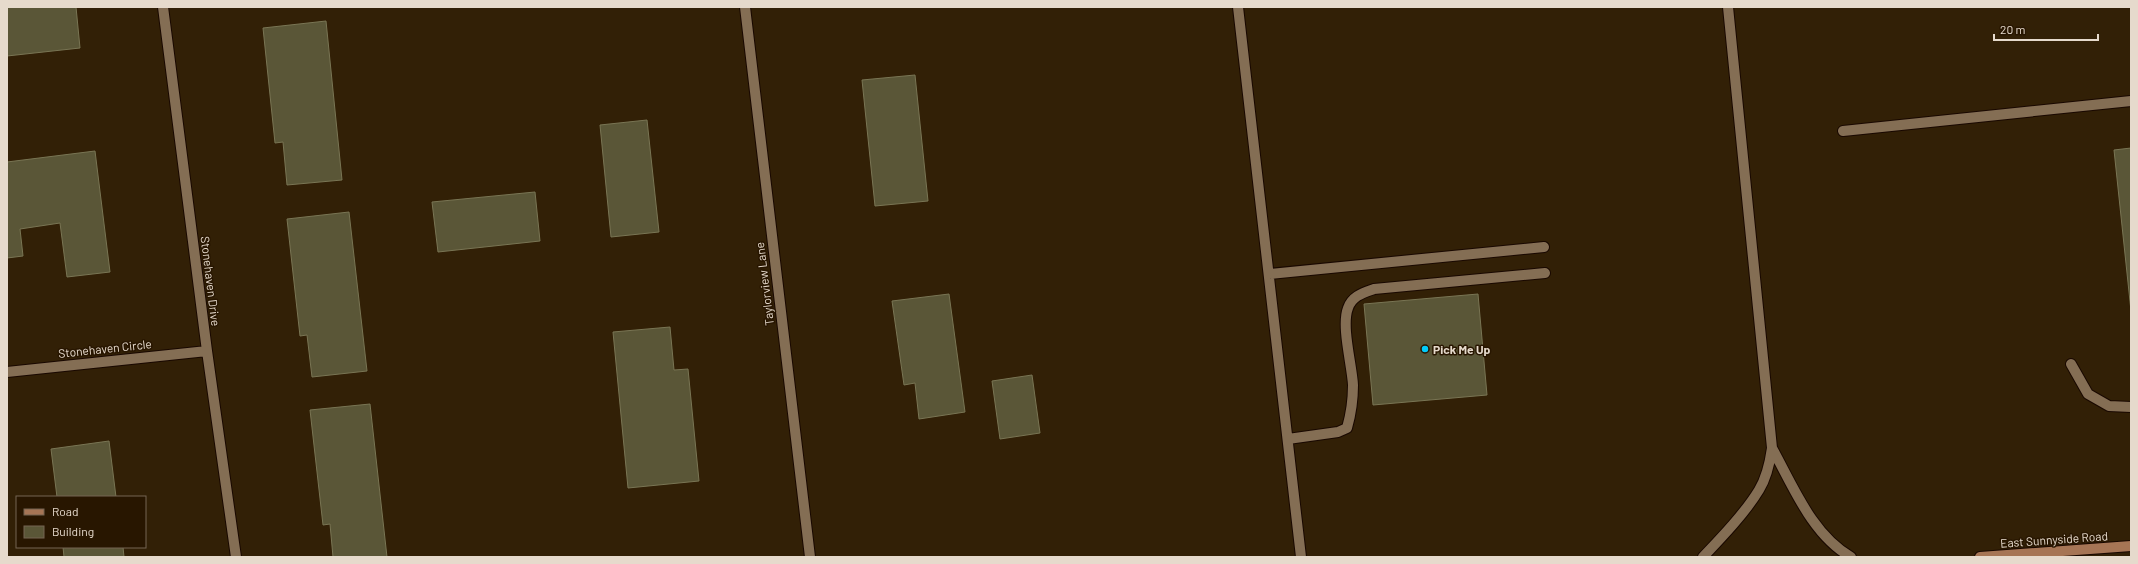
<svg xmlns="http://www.w3.org/2000/svg" width="2138" height="564" font-family="Barlow,sans-serif">
<rect width="100%" height="100%" fill="#322006"/>
<path fill="#5a5637" stroke="#797554" d="M7,7h69l4,41 -73,8z
M326,21l16,159 -55,5 -4,-43 -8,1 -12,-115z
M915,75l13,126 -53,5 -13,-126z
M647,120l12,112 -48,5 -11,-112z
M2131,148v163l-17,-161z
M95,151l15,121 -43,5 -7,-54 -40,6 3,27 -16,2v-96z
M535,192l5,49 -102,11 -6,-50z
M349,212l18,159 -55,6 -5,-42 -7,1 -13,-117z
M949,294l16,118 -46,7 -4,-36 -11,2 -12,-84z
M1478,294l9,101 -114,10 -9,-101z
M670,327l4,43 14,-1 11,112 -71,7 -15,-156z
M1032,375l8,58 -40,6 -8,-58z
M370,404l17,153h-54l-3,-33 -7,1 -13,-115z
M109,441l7,56h-59l-6,-48z
M63,547h60l1,10h-60z"/>
<g fill="none" stroke-linecap="round" stroke-linejoin="round">
<g stroke="#190800" stroke-width="12">
<path id="service" d="M1238,7l63,550
M1843,131l288,-30
M1269,274l275,-27
M2071,364l17,30 21,12 22,1
M1288,439l50,-7 9,-4c4,-14 6,-28 6,-43 -1,-20 -12,-59 -5,-77 4,-12 15,-15 26,-19l171,-16
M1772,448c21,38 40,87 79,109
M1703,557c19,-20 42,-44 56,-67 8,-13 11,-28 13,-42l-44,-441"/>
</g>
<g stroke="#190800" stroke-width="12">
<path id="minor" d="M163,7l44,344 29,206
M745,7l65,550
M7,372l200,-21"/>
</g>
<g stroke="#190800" stroke-width="12">
<path id="secondary" d="M1980,557l151,-11"/>
</g>
<use href="#service" stroke="#846e54" stroke-width="10"/>
<use href="#minor" stroke="#846e54" stroke-width="10"/>
<use href="#secondary" stroke="#a67555" stroke-width="10"/>
</g>
<circle fill="#02cbf9" stroke="#281600" stroke-width="1.5" cx="1425" cy="349" r="4"/>
<g text-anchor="middle" dominant-baseline="central" stroke-width="3" stroke-linejoin="round" paint-order="stroke">
<g font-size="12" fill="#e6dacc" stroke="#281600">
<text transform="translate(211 281) rotate(83)">Stonehaven Drive</text>
<text transform="translate(764 284) rotate(-97)">Taylorview Lane</text>
<text transform="translate(105 348) rotate(-6)">Stonehaven Circle</text>
<text transform="translate(2054 539) rotate(-4)">East Sunnyside Road</text>
</g>
<g font-size="12" font-weight="bold" fill="#e6dacc" stroke="#281600" text-anchor="start">
<text x="1433" y="349">Pick Me Up</text>
</g>
</g>
<rect width="2138" height="564" fill="none" stroke="#e6dacc" stroke-width="16"/>
<rect x="16" y="496" width="130" height="52" fill="#281600" stroke="#746452"/>
<rect x="24" y="509" width="20" height="6" fill="#a67555" stroke="#746452"/>
<text x="52" y="516" font-size="12" fill="#e6dacc">Road</text>
<rect x="24" y="526" width="20" height="12" fill="#5a5637" stroke="#746452"/>
<text x="52" y="536" font-size="12" fill="#e6dacc">Building</text>
<path d="M1994 34v6h104v-6" fill="none" stroke="#e6dacc" stroke-width="2"/>
<text x="2000" y="34" font-size="12" fill="#e6dacc" stroke="#281600" stroke-width="3" paint-order="stroke">20 m</text>
</svg>
